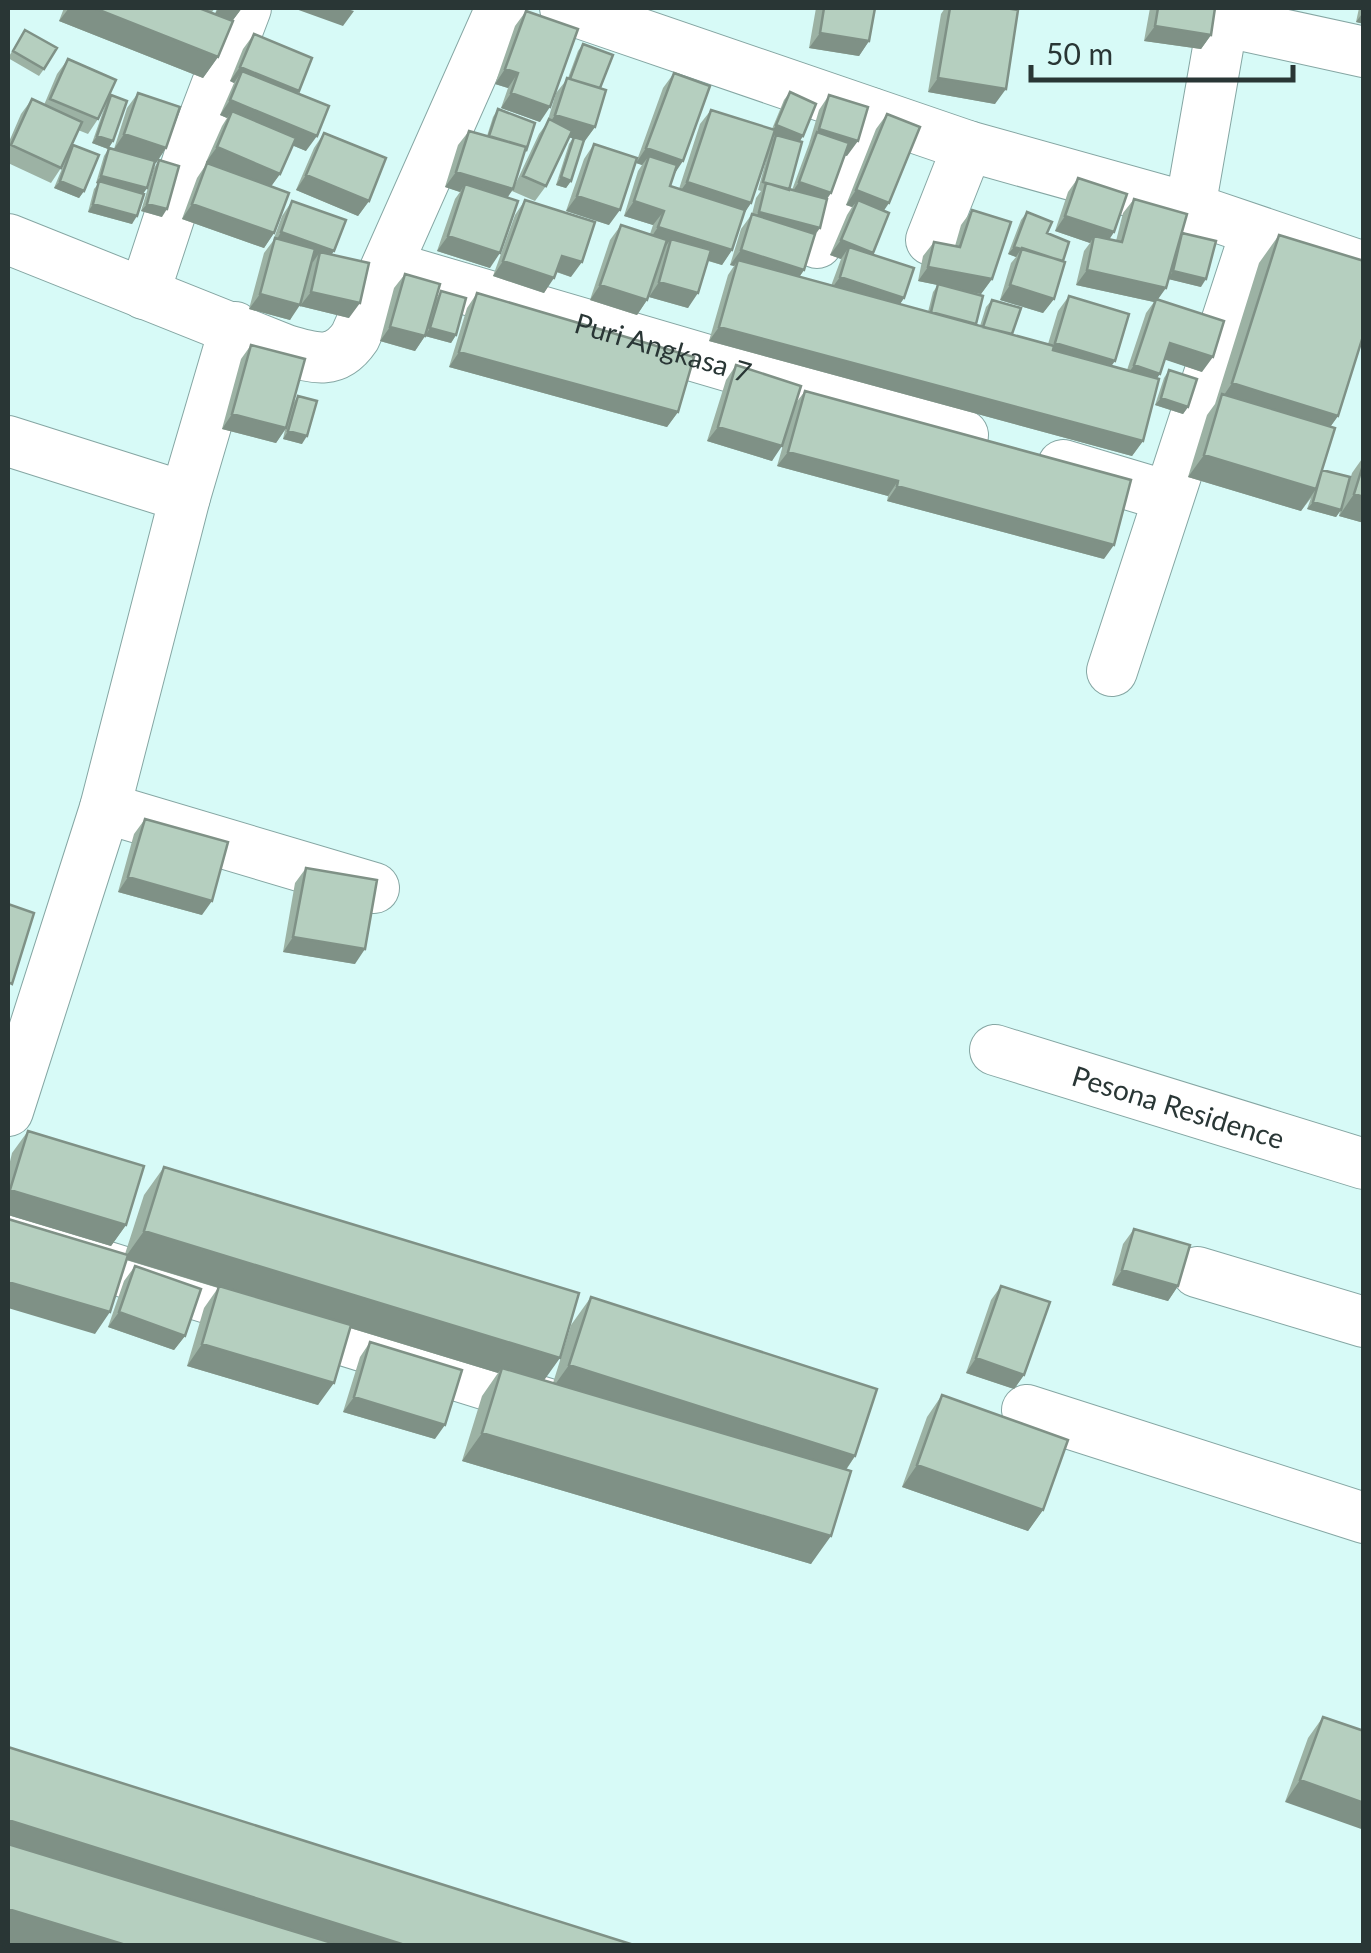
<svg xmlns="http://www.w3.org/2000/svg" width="1371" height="1953" font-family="Lato,sans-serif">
<rect width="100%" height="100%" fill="#d7faf7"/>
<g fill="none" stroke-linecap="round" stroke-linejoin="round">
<g stroke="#85a6a3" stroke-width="52">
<g id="minor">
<path d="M565,8l403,138 222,62 174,59"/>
<path d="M1222,21l142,31"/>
<path d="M1190,208l35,-200"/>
<path d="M8,239l278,111c30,9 50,15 69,-13l146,-329"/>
<path d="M931,240l37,-94"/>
<path d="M817,243l54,-130"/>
<path id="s1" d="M387,266l576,169"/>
<path d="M144,294l44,-134 58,-152"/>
<path d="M8,441l177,56"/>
<path d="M1063,465l104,31"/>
<path d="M1112,671l144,-440"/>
<path d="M105,808l269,80"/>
<path id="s2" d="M995,1050l369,114"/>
<path d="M8,1111l97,-303 80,-311 50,-170"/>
<path d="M8,1236l544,169"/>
<path d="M1197,1272l167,50"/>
<path d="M1027,1410l337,108"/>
</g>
</g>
<use href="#minor" stroke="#fff" stroke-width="50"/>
</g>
<path fill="#9cb2a4" d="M64,8h151l-3,4 3,2 2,-6h25l-9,12 -15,37 -15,21 -144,-57z
M816,8h59l-6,33 -10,15 -50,-8z
M945,8h60l-10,96 -67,-12 13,-78z
M1150,8h65l-4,27 -10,14 -57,-8z
M1359,8h5v16l-8,-2z
M526,11l14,111 -39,-14 7,-20 -13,-4 20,-58z
M25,30l19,39 -5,7 -31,-18z
M254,34l43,59 9,58 -14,-6 -12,29 -9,12 3,47 -10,15 -82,-29 15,-41 10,-15 8,3 -9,-4 16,-36 5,-8 -7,-3 14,-32 -4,-2 13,-32z
M583,44l17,44 -5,39 -11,15 -13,39 -5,7 -10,-3 13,-41 4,-6 -4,-1 -23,49 -11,15 -23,-10 -5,7 -17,70 -53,-17 18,-52 5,-7 -15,-5 13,-42 11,-14 18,5 6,-19 5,-8 27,43 -11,35 25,-53 8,-11 9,-30 12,-15 10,-27z
M68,59l30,60 -10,15 -10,-4 -10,22 5,-7 11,46 -5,7 -25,-10 14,-34 -7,14 -10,15 -43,-20v-19l13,-30 11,-15 12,6 13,-31z
M674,73v101l-4,12 9,3 21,-65 11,-14 61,19 12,-29 6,-8 13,44 -4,6 -10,47 3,1 17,-46 10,-34 10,-15 18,61 -2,-1 -14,38 -4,6 -23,71 -5,7 32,9 10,-27 -11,-4 17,-40 5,-8 -6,-2 30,-76 11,-15 -3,97 -13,44 33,43 -4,6 28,8 5,-20 5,-7 -20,-4 5,-25 11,-14 21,4 6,-21 11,-15 20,69 -11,15 -23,-4 18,35 4,1 6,-19 6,-7 20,34 36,10 10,-33 11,-15 42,70 16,4 19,-57 8,-11 -78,-17 8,-34 6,-8 -35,-12 13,-39 10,-14 36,54 -5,8 7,1 7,-28 11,-14 47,35 20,53 -32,-8 -11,20 44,73 -37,-13 -8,19 -14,63 -11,15 -423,-115 19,-66 6,-9 -4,-1 11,-36 11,-15 4,-16 5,-7 -3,-1 13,-48 5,-7h2l-4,-1 -23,69 -8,12 -11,35 -10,15 -14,-4 -20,47 -39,-11 -12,18 -47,-15 20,-60 11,-15 29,9 3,-9 -29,-9 14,-45 4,-6 -6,-2 27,-75z
M138,93l28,55 -10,15 -2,-1 -7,26 -4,6 -11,30 -44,-12 6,-23 4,-5 -2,-1 8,-27 5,-8 17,5 -12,-4 13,-41z
M111,95l2,46 -5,8 -16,-6 14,-40z
M324,133l45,68 -11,15 -62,-26 18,-42z
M594,144l15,81 -43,-14 18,-52z
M159,160l3,57 -21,-6 13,-43z
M525,200l46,77 -15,-5 -12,21 -51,-17 22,-61z
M292,201l39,54 18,63 -49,-12 3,-12 -13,26 -41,-11 15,-56 9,-12 9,-25z
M1027,212l20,21 16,28 -9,38 -11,14 -43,-13 11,-37 5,-6 -8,-3 13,-34z
M1279,235l59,181 -8,11 -8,43 24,23 6,-20 12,-17v67l-25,-7 1,-5 -4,6 -29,-8 4,-11 -10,13 -113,-34 19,-62 8,-11 44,-141z
M405,274l31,25 5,-8 15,44 -5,8 -26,-7 -10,15 -35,-10 14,-53z
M477,293l201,119 -11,15 -218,-60 18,-59z
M251,345l43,57 4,-6 4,48 -19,-5 2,-9 -9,13 -54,-14 19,-70z
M736,365l59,39 10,-13 299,168 -217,-58 1,-5 -111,-30 13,-45 -18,40 -65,-20 19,-61z
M1169,370l19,37 -5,7 -28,-9 9,-27z
M145,819l57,96 -84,-23 16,-58z
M306,868l49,96 -72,-12 12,-69z
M28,1131l98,94 -15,21 -103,-31v-45l4,-17z
M164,1167l380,213 9,3 18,-58 20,-28 264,159 -9,14 -35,94 -349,-103 20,-65 16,-23 -148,-45 -32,77 -131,-39 17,-58 14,-20 -92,-28 -31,74 30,-80 19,-59z
M1134,1229l44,57 -10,15 -56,-16 11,-41z
M135,1266l50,70 -11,14 -66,-23 16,-46z
M1001,1286l23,89 -10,14 -48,-16 25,-73z
M370,1342l65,97 -92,-27 17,-55z
M942,1395l101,115 -15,21 -126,-44 25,-70z
M1323,1717l41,14 -79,71 23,-64z"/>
<path fill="#7f9186" d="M69,8h25l124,49 -15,21 -144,-57z
M219,8h23l-9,12 -19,-5z
M293,8h51l10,3 -11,15z
M1364,11v13l-8,-2z
M1155,26l56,9 -10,14 -57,-8z
M820,33l49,8 -10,15 -50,-8z
M240,67l59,24 -11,15 -46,-35 -8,12 -4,-2z
M505,69l13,4 -10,15 -13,-4z
M938,78l68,11 -11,15 -67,-12z
M511,93l39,14 -10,15 -39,-14z
M230,100l87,36 -11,15 -77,-32 3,-8 -5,7 -7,-3z
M555,115l40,12 -11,15 -39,-12z
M776,125l27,11 -5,8 -27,-11z
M819,129l39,12 -11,15 -35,-11 5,-13 -9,12z
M124,134l42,14 -10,15 -42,-14z
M97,136l16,5 -5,8 -16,-6z
M217,147l63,27 -10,14 -64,-26z
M646,148l37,13 -10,15 -24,-20 -7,9 -6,-2z
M456,172l57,17 -10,15 -38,-20 -5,8 -15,-5z
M306,175l63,26 -11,15 -62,-26z
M101,176l46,12 -5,7 -46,-12z
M561,177l10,4 -5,7 -10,-3z
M60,181l24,10 -5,7 -25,-10z
M687,182l64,21 -10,15 -65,-21z
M799,182l32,11 -11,15 -31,-11z
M856,190l33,13 -10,15 -21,-18 -6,7 -6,-2z
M577,196l43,14 -11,15 -43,-14z
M634,201l30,10 -11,14 -29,-9z
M93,204l44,12 -5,8 -44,-12z
M147,204l20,5 -5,8 -21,-6z
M192,204l82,29 -10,15 -82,-29z
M759,212l61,16 -10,14 -62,-15z
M1065,216l49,16 -10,15 -10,-11 -4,7 -35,-12z
M658,227l74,23 -10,15 -54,-17 3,-9 -6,8 -17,-5z
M281,232l53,19 -10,15 -4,-14 -7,10 -41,-14z
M448,236l52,17 -10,15 -53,-17z
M841,240l32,13 -11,15 -13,-21 -8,12 -11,-4z
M1014,247l7,2 -5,8 -8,-3z
M741,250l63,20 -10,15 -56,-25 -4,6 -4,-1z
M562,256l20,6 -11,15 -19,-7z
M503,261l51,17 -10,15 -51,-17z
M928,267l64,12 -11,15 -63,-13z
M1087,270l79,18 -10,14v-3l-2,3 -78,-17z
M1173,271l33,8 -5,8 -33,-8z
M840,277l64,21 -10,15 -65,-21z
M659,282l39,11 -10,15 -39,-11z
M600,285l47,15 -10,15 -47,-15z
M1010,285l44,14 -11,14 -43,-13z
M311,292l49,11 -11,15 -49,-12z
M260,294l40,11 -10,15 -41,-11z
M390,327l35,9 -10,15 -35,-10z
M719,327l424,114 -11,15 -423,-115z
M430,328l26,7 -5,8 -26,-7z
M1055,343l60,18 -11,15 -60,-18z
M1170,343l43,14 -11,15 -42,-14z
M459,352l219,60 -11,15 -218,-60z
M1134,365l26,9 -10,14 -26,-8z
M1232,383l106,33 -20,28 -98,-43z
M1161,398l27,9 -5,7 -28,-9z
M232,414l54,14 -10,15 -54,-14z
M718,427l64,19 -10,15 -65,-20z
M288,431l19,5 -5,8 -19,-5z
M788,452l110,29 -10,15 -111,-30z
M1204,455l112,34 -15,22 -113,-34z
M897,486l217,59 -10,14 -217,-58z
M1354,494l10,3v26l-25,-7z
M1313,502l28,8 -5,7 -29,-8z
M128,877l84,24 -10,14 -84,-23z
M293,937l72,12 -10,15 -72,-12z
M10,1190l116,35 -15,21 -103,-31v-21z
M144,1231l416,127 -20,28 -38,-18 -4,5 -374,-114z
M1122,1270l56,16 -10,15 -56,-16z
M8,1282l102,30 -15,22 -87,-26z
M119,1312l66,24 -11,14 -66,-23z
M202,1344l132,39 -16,22 -131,-39z
M976,1358l48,17 -10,14 -48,-16z
M569,1365l286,91 -19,28 -287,-91z
M354,1397l91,28 -10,14 -92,-27z
M482,1433l349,103 -20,28 -349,-103z
M917,1465l126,45 -15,21 -126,-44z
M1300,1780l64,23v27l-79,-28z
M8,1820l400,126h-109l-291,-92z
M8,1909l121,37h-112l-9,-3z"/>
<path fill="#b5cfbf" stroke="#7f9186" stroke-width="2.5" d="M94,8h105l34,13 -15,36z
M824,8h51l-6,33 -49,-8z
M950,8h55l13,2 -12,79 -68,-11z
M1158,8h57l-4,27 -56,-9z
M526,11l52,18 -28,78 -39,-14 7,-20 -13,-4z
M25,30l32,18 -13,21 -31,-18z
M254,34l58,24 -13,33 -59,-24z
M583,44l30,11 -13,33 -30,-9z
M68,59l48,21 -18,39 -48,-20z
M242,71l87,35 -12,30 -87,-36z
M674,73l36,13 -27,75 -37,-13z
M567,78l39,12 -11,37 -40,-12z
M790,92l26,12 -13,32 -27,-11z
M138,93l42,14 -14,41 -42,-14z
M111,95l16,6 -14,40 -16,-5z
M829,95l39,12 -10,34 -39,-12z
M32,99l50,23 -21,46 -50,-23z
M498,109l37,14 -9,28v-4l-37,-11z
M711,110l64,20 -24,73 -64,-21z
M232,111l64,27 -16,36 -63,-27z
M887,114l33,13 -31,76 -33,-13z
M549,119l23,12 -26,55 -23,-10z
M469,131l57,16 -13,42 -57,-17z
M817,132l32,11 -18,50 -32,-11z
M324,133l62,25 -17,43 -63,-26z
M776,135l26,7 -13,48 -26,-8z
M574,137l10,3 -13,41 -10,-4z
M594,144l43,14 -17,52 -43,-14z
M73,145l26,10 -15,36 -24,-10z
M109,148l46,13 -8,27 -46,-12z
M649,156l28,9 -7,21 75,24 -13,40 -74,-23 6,-16 -30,-10z
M159,160l20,6 -12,43 -20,-5z
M207,163l82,30 -15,40 -82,-29z
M1078,178l49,16 -13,38 -49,-16z
M99,181l45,13 -7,22 -44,-12z
M766,183l61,16 -7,29 -61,-16z
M465,184l53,17 -18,52 -52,-17z
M1134,199l53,15 -21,74 -79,-18 7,-34 28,6z
M525,200l70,22 -13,40 -20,-6 -8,22 -51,-17z
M858,200l31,13 -16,40 -32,-13z
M292,201l54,19 -12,31 -53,-19z
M972,210l39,12 -19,57 -64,-12 6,-25 26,5z
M1027,212l25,10 -5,11 22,9 -6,19 -49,-14z
M752,214l63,20 -11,36 -63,-20z
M621,225l46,15 -20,60 -47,-15z
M1182,233l34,8 -10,38 -33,-8z
M1279,235l85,26v72l-26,83 -106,-33z
M275,238l40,11 -15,56 -40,-11z
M671,239l40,11 -13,43 -39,-11z
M849,247l65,21 -10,30 -64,-21z
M1022,248l43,14 -11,37 -44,-14z
M320,252l49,11 -9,40 -49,-11z
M738,260l316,86 -1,4 106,29 -16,62 -424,-114z
M405,274l35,10 -15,52 -35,-9z
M938,284l45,12 -7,28 -45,-12z
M441,291l25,7 -10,37 -26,-7z
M477,293l217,64 -16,55 -219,-60z
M1069,296l60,18 -14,47 -60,-18z
M1156,299l68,22 -11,36 -43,-14 -10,31 -26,-9z
M992,300l29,8 -9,26 -29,-7z
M251,345l54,14 -19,69 -54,-14z
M736,365l65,21 -19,60 -64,-19z
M1169,370l28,9 -9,28 -27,-9z
M805,391l326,89 -17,65 -217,-59 1,-5 -110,-29z
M1222,394l113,34 -19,61 -112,-34z
M298,396l19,5 -10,35 -19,-5z
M1364,462v35l-10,-3z
M1322,470l28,7 -9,33 -28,-8z
M145,819l83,23 -16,59 -84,-24z
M306,868l71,12 -12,69 -72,-12z
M8,904l26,9 -22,71 -4,-2z
M28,1131l116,35 -18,59 -116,-35z
M164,1167l415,126 -19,65 -416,-127z
M8,1219l120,36 -18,57 -102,-30z
M1134,1229l56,16 -12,41 -56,-16z
M135,1266l66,23 -16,47 -66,-24z
M219,1286l132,39 -17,58 -132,-39z
M1001,1286l49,16 -26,73 -48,-17z
M591,1297l286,92 -22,67 -286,-91z
M370,1342l92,28 -17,55 -91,-28z
M502,1368l349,103 -20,65 -349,-103z
M942,1395l126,45 -25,70 -126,-45z
M1323,1717l41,14v72l-64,-23z
M8,1747l629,199h-229l-400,-126z
M8,1844l334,102h-213l-121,-37z"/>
<g text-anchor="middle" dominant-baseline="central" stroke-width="8" stroke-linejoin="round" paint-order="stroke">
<g font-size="28" fill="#293635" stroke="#d7faf7">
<text stroke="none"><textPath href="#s1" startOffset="288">Puri Angkasa 7</textPath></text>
<text stroke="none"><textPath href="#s2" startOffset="192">Pesona Residence</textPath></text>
</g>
</g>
<rect width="1371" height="1953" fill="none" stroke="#293635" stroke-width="20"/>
<path d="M1031 65v15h262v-15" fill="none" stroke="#293635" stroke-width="5"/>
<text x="1046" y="65" font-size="30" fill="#293635" stroke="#d7faf7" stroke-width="8" paint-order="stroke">50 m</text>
</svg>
